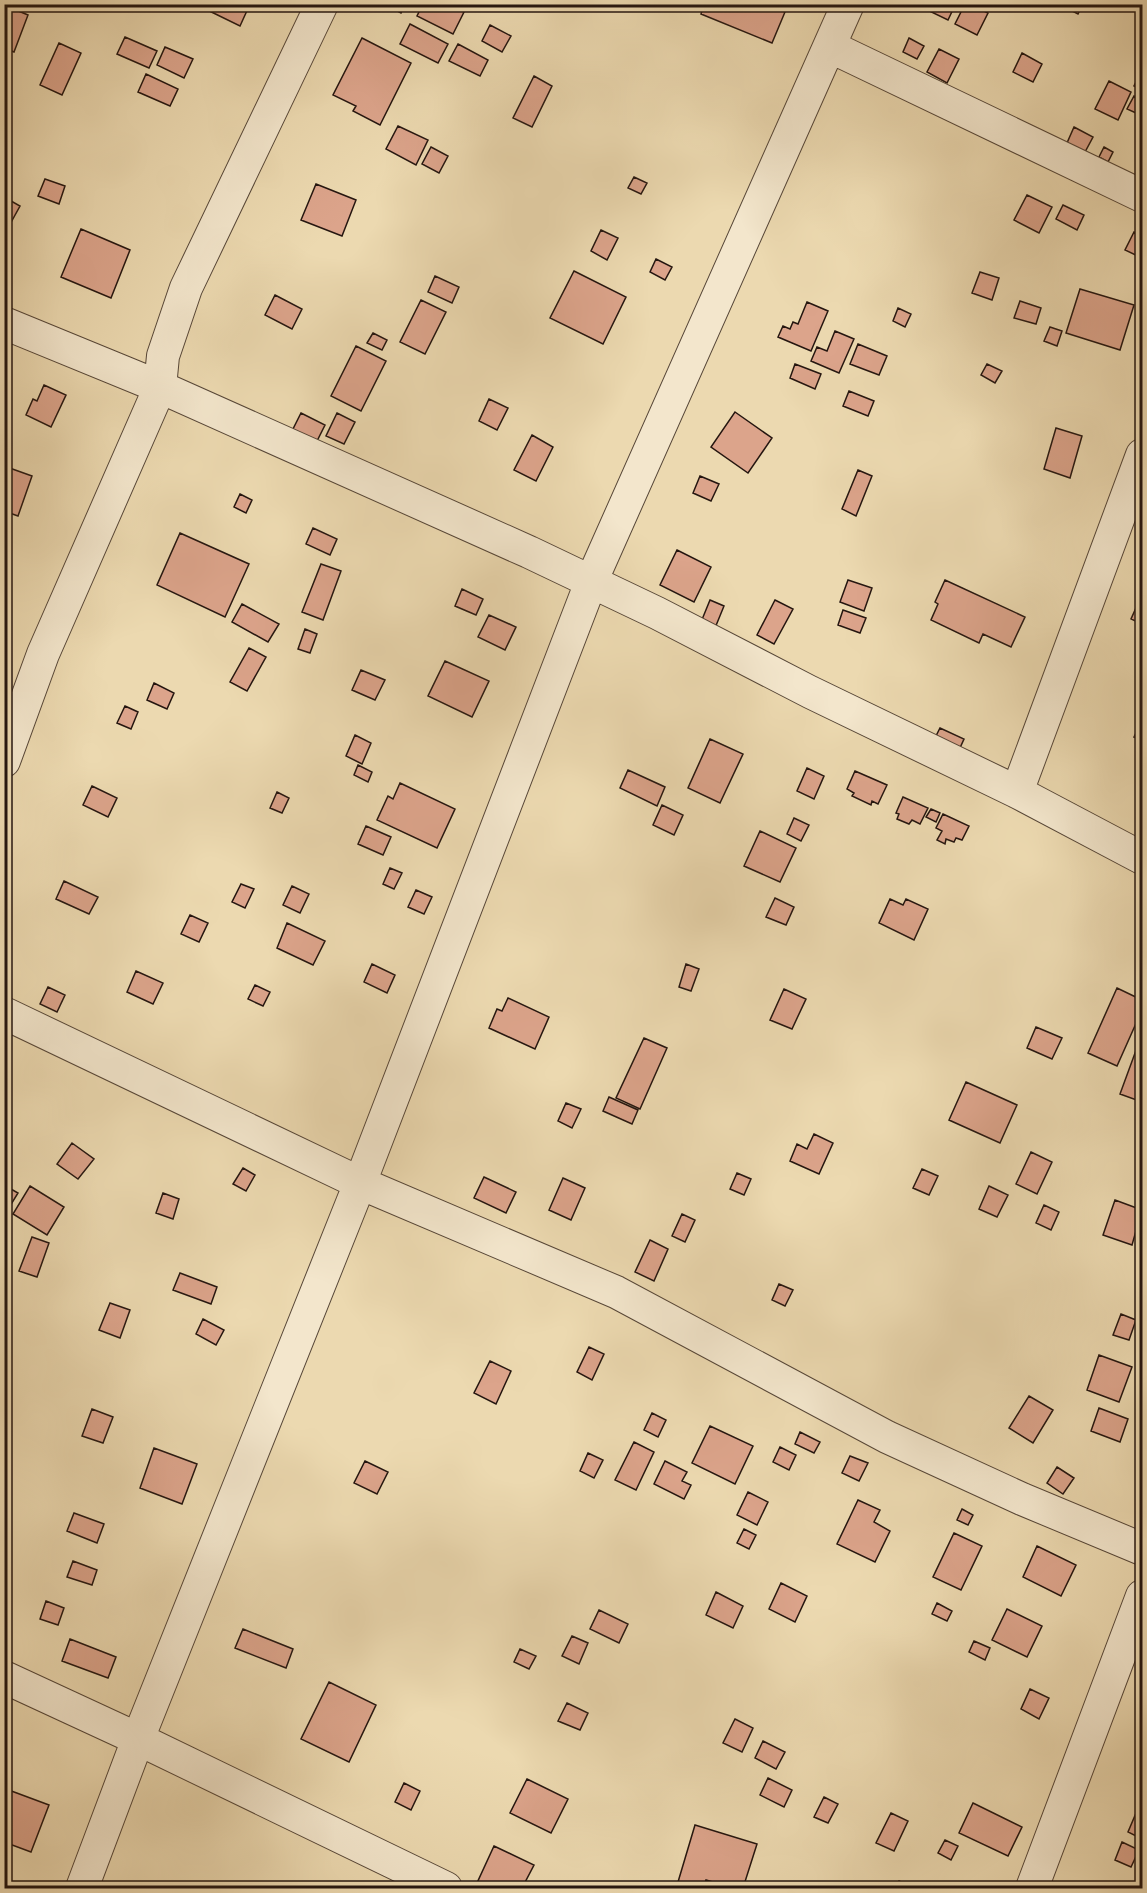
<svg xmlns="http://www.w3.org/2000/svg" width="1147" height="1893" font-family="'Gentium Book Plus',serif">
<rect width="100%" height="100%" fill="#ecd9b0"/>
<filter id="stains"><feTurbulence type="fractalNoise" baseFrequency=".00333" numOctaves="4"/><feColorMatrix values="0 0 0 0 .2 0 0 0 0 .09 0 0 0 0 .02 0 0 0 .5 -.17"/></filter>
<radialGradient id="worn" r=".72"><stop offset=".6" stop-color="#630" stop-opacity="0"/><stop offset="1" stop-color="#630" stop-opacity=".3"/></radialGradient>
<path fill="#dca48b" stroke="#251610" stroke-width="1.5" d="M195,4h55l-10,22z
M384,4h21l-4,9z
M423,4h27l14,8 -11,22 -36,-18z
M704,4h63l18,8 -13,31 -71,-29z
M925,4h28l2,1 -7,15 -25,-12z
M965,4h5l18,9 -11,22 -22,-11z
M1059,4h24l-5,10z
M4,5l24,10 -14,37 -10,-4z
M410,24l38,20 -10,19 -38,-19z
M490,25l21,11 -9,16 -20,-11z
M125,37l32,14 -8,17 -32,-14z
M362,38l49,25 -31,62 -27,-14 3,-5 -23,-11z
M909,38l15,8 -7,13 -14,-7z
M59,43l22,10 -19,42 -22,-10z
M458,44l30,16 -8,16 -31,-15z
M165,47l28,12 -9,19 -27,-13z
M939,49l20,10 -12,24 -20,-11z
M1022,53l20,11 -9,18 -20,-10z
M1142,70v20l-8,-4z
M146,74l32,15 -8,17 -32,-14z
M534,76l18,10 -20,41 -19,-9z
M1109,81l22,11 -13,28 -23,-11z
M1134,96l8,4 -6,13 -9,-4z
M398,126l30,14 -12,25 -30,-16z
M1074,127l19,10 -8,15 -18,-9z
M431,147l17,9 -9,17 -17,-9z
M1104,147l9,5 -5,10 -9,-5z
M634,177l13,6 -6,11 -13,-6z
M45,179l20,7 -6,18 -21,-8z
M316,184l40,16 -14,36 -41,-16z
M1027,195l25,12 -13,26 -25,-13z
M4,197l16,9 -11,20 -5,-3z
M1063,205l21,10 -7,15 -21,-11z
M81,229l49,21 -19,48 -50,-21z
M601,230l17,8 -11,22 -16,-9z
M1134,232l8,4v22l-17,-8z
M656,259l16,8 -7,13 -15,-8z
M574,271l52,26 -23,47 -53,-26z
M980,272l19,6 -7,22 -20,-7z
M435,276l24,11 -7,16 -24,-11z
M1080,289l54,16 -14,45 -54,-17z
M275,295l27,14 -10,20 -27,-14z
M421,300l25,12 -21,42 -25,-12z
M1020,301l21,7 -5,16 -22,-6z
M807,302l21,9 -17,40 -33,-14 5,-11 7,3 3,-7 5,2z
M898,308l13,6 -6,13 -12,-6z
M1050,327l12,4 -5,15 -13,-5z
M835,331l19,8 -15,34 -28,-12 6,-14 10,4z
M373,333l14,7 -5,10 -15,-7z
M858,344l29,12 -8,19 -29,-11z
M356,346l30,15 -25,50 -30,-15z
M795,364l26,10 -6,15 -25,-11z
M987,364l15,7 -7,12 -14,-8z
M44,385l22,10 -15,32 -25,-12 7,-16 4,2z
M849,391l25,10 -6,15 -25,-10z
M489,399l19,9 -11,22 -18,-9z
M735,412l37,26 -24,35 -37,-26z
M301,413l24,12 -10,20 -24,-12z
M337,413l18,9 -11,22 -18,-8z
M1056,428l26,8 -12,42 -26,-9z
M532,435l21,12 -17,34 -22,-11z
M4,466l28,10 -14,40 -14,-5z
M858,470l14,6 -16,40 -14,-7z
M700,476l19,8 -8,17 -18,-8z
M240,494l12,6 -6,13 -12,-6z
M313,528l24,11 -7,16 -24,-11z
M180,533l69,31 -24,53 -68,-32z
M677,550l34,17 -17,35 -34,-17z
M321,564l20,7 -18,49 -21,-8z
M848,580l24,8 -8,23 -24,-9z
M945,580l80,37 -14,30 -28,-13 -4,9 -48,-23 7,-16 -3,-2z
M462,589l21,10 -7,16 -21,-9z
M1140,599l2,1v24l-11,-5z
M710,600l14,6 -9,22 -14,-6z
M775,600l18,9 -19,35 -17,-9z
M242,604l37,20 -11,18 -36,-20z
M843,610l23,8 -6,15 -22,-8z
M489,615l27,12 -11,23 -27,-13z
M305,629l12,5 -7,19 -12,-4z
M249,648l17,9 -19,34 -17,-9z
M445,661l44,20 -17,36 -44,-21z
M361,670l24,10 -10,20 -23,-10z
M154,683l20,10 -7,16 -20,-9z
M125,706l13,6 -7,17 -14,-6z
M1142,720v20l-8,-3z
M940,728l24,11 -5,11 -24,-12z
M355,735l16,8 -9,21 -16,-8z
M710,739l33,15 -23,49 -32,-15z
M358,765l14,7 -4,10 -14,-7z
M807,768l17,8 -10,23 -17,-8z
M628,770l37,17 -8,19 -37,-18z
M855,771l32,14 -9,19 -6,-3 -1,4 -19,-9 2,-3 -7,-4z
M400,783l55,26 -18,39 -60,-28 11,-24 5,3z
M92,786l25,12 -9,19 -25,-12z
M277,792l12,6 -7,15 -12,-5z
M903,797l25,11 -8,16 -8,-4 -3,4 -12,-5 2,-5 -3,-1z
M662,805l21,10 -9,20 -21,-10z
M931,809l9,4 -4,9 -10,-5z
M943,814l26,12 -7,14 -6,-2 -2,4 -8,-3 -1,5 -8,-4 5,-9 -6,-3z
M794,818l15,7 -8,16 -14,-7z
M366,826l25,11 -8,18 -25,-11z
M760,831l36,17 -16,34 -36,-16z
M390,868l12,5 -8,16 -11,-5z
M64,881l34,16 -9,17 -33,-15z
M241,884l13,5 -9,19 -13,-6z
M292,886l17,8 -9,19 -17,-8z
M416,890l16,7 -8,17 -16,-7z
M775,898l19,9 -8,18 -20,-8z
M890,899l13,6 3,-6 22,10 -14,31 -35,-17z
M190,915l18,8 -9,19 -18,-8z
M287,923l38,18 -12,24 -36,-17z
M372,964l23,11 -8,18 -23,-11z
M686,964l13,5 -8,22 -12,-4z
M136,971l27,12 -10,21 -26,-12z
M255,985l15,7 -7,14 -15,-7z
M48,987l17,8 -8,17 -17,-8z
M1117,988l25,12v10l-25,56 -29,-13z
M784,989l22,10 -14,30 -22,-9z
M508,998l41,19 -14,32 -46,-21 8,-19 5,2z
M1036,1027l26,11 -10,21 -25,-11z
M1142,1034v68l-22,-8z
M644,1038l23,10 -27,61 -24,-11z
M966,1082l51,23 -17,38 -51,-23z
M609,1097l29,13 -6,14 -29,-13z
M566,1103l15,6 -9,19 -14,-7z
M814,1134l19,9 -14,31 -29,-13 7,-17 10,5z
M72,1143l22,16 -16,20 -21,-15z
M1031,1152l21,10 -15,32 -21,-10z
M243,1168l12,7 -9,16 -13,-7z
M922,1169l16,7 -9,19 -16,-7z
M737,1173l14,6 -7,16 -14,-6z
M484,1177l32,15 -10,21 -32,-15z
M563,1178l22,10 -14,32 -22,-10z
M4,1185l14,8 -11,18 -3,-2z
M30,1186l34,21 -17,28 -34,-21z
M989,1186l19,9 -11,22 -18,-8z
M163,1193l16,6 -6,20 -17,-6z
M1115,1200l27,10 -10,35 -29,-10z
M1044,1205l15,7 -8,18 -15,-7z
M682,1214l13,6 -10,22 -13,-6z
M32,1237l17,6 -12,34 -18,-6z
M650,1240l18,9 -14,32 -19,-9z
M180,1273l37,14 -6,17 -38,-14z
M779,1284l14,6 -8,16 -13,-6z
M110,1303l20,7 -10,28 -21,-8z
M1121,1314l15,6 -7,20 -16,-5z
M203,1319l21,11 -8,15 -20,-11z
M589,1347l15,7 -12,26 -15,-8z
M1099,1355l33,12 -13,35 -32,-12z
M490,1361l21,10 -15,33 -22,-11z
M1029,1396l24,14 -20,33 -24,-15z
M1099,1408l29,11 -8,23 -29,-11z
M92,1409l21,8 -10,26 -21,-7z
M652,1413l14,7 -8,17 -14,-7z
M710,1426l43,20 -18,38 -43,-21z
M800,1432l20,10 -6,11 -19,-9z
M634,1442l20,10 -18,38 -21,-10z
M780,1447l16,8 -7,15 -16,-8z
M154,1448l43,16 -15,40 -42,-16z
M588,1453l15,7 -9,18 -14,-7z
M850,1456l18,7 -9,18 -17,-8z
M365,1461l23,11 -11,22 -23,-11z
M665,1461l22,11 -5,9 9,4 -7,14 -30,-15z
M1057,1467l17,11 -11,16 -16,-11z
M748,1492l20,10 -11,23 -20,-10z
M858,1500l22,10 -6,12 16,9 -15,31 -38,-18z
M962,1509l11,6 -5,10 -11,-5z
M74,1513l30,11 -7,19 -30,-12z
M744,1529l12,6 -7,14 -12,-6z
M954,1533l28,13 -21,44 -28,-13z
M1037,1546l39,19 -15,31 -38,-19z
M73,1561l24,9 -5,15 -25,-8z
M781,1583l26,13 -12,26 -26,-13z
M716,1592l27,14 -10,22 -27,-13z
M46,1601l18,7 -6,17 -18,-6z
M937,1603l15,8 -5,10 -15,-7z
M1007,1609l35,17 -15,31 -35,-17z
M599,1610l29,14 -9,19 -29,-14z
M243,1629l50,20 -7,19 -51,-20z
M572,1636l16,7 -9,21 -17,-8z
M70,1639l46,18 -8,21 -46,-17z
M974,1641l16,7 -5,12 -16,-8z
M520,1649l16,7 -7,13 -15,-7z
M329,1682l47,23 -27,57 -48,-23z
M1030,1689l19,9 -10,21 -18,-10z
M567,1703l21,10 -8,17 -22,-9z
M735,1719l18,9 -11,24 -19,-9z
M763,1741l22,11 -9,17 -21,-11z
M768,1778l24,12 -8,17 -24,-12z
M527,1779l41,20 -17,34 -41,-20z
M404,1783l16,8 -9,19 -16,-8z
M6,1789l43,16 -18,47 -27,-10v-49z
M824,1797l14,7 -10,19 -14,-6z
M1142,1799v40l-14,-7z
M973,1803l49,24 -14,29 -49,-23z
M891,1813l17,8 -14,30 -18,-8z
M695,1825l62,19 -14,44h-10l-27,-8 -3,8 -25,-6z
M945,1840l13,6 -7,14 -13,-7z
M1122,1842l17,8 -8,17 -16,-7z
M494,1846l40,19 -12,23h-34l-11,-5z
M899,1881l15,7h-18z"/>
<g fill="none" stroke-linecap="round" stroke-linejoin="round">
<g stroke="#574738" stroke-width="34">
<path id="minor" d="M831,47l311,149
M4,323l156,64 369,165 128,61 153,79 207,100 125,66
M4,761l39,-107 117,-267 3,-31 23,-68 136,-284
M1017,792l125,-337
M4,1013l356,170 256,109 271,145 135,62 120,50
M4,1677l134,62 308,149
M82,1888l56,-149 222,-556 231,-601 257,-578
M1032,1888l110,-292"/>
</g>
<use href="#minor" stroke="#f3e6cc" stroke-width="32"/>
</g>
<rect width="1147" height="1893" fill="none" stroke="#ecd9b0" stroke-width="24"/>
<rect x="6" y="6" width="1135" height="1881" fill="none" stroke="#251610" stroke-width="3"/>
<rect x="12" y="12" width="1123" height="1869" fill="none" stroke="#251610" stroke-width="1.5"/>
<rect width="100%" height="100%" filter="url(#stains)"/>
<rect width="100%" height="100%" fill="url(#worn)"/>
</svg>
